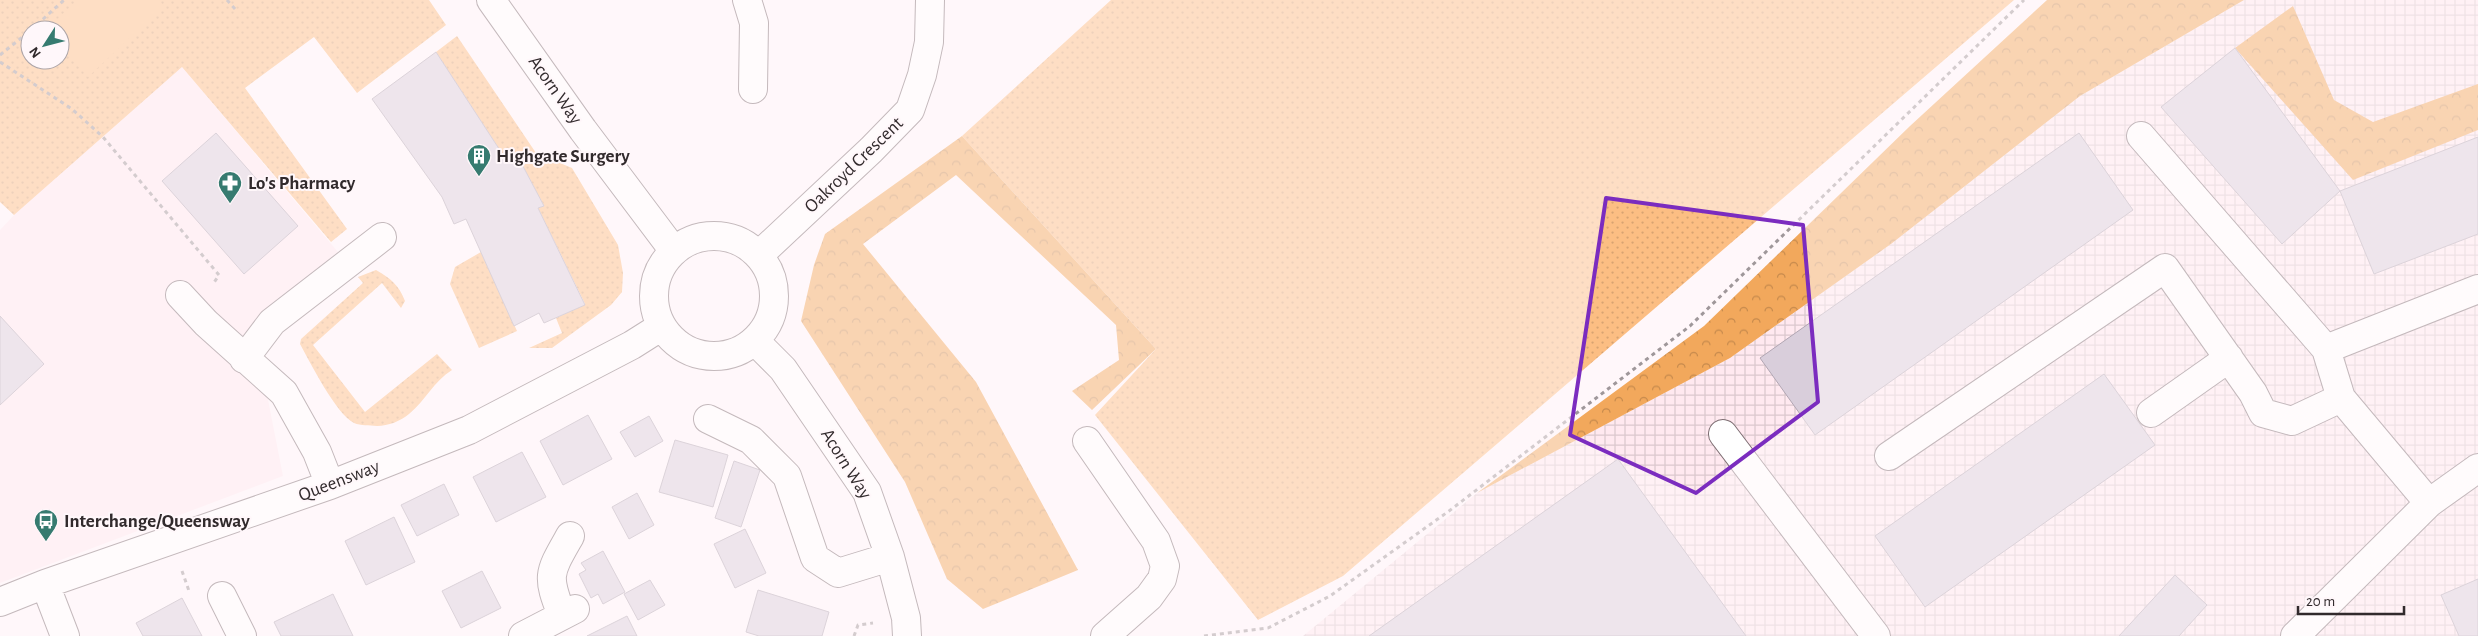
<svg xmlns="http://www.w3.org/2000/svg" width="2478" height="636" font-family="'Alegreya Sans',sans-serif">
<defs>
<pattern id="industrial-grid" width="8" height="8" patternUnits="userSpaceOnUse" patternTransform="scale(1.25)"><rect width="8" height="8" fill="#ffe9f0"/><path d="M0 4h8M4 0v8" fill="none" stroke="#dbc8ce"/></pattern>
<pattern id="green-dots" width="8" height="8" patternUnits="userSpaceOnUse" patternTransform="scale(1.25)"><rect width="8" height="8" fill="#fcbe83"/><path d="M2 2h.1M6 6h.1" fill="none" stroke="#d8a371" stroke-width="1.8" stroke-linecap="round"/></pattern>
<pattern id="forest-crowns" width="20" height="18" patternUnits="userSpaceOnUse" patternTransform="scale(1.25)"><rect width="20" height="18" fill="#f2a85c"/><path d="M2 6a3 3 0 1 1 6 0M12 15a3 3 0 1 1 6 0" fill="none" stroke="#c5894c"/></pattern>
</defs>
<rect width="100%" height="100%" fill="#fff7fa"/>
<path fill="#ffe9f0" d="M182,67l156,185 -85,71 30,153 -283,107v-353l14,-15z"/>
<path fill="url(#industrial-grid)" d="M2244,0h234v636h-1175l174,-143 253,-135 161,-114 189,-148z"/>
<path fill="url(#green-dots)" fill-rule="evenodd" d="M0,0h429l17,25 -89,68 -43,-56 -69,51 102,141 -16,13 -149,-175 -168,148 -14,-13zM30,30h30v30h-30z
M1111,0h903l-671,576 -85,44 -163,-205 61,-66 -194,-213z
M457,36l79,117 36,15 46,77 5,28 -1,19 -11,13 -59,43h-23l33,-15 -6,-15 29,-14 -47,-96 6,-2 -28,-53 -11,5 -69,-106z
M481,252l36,79 -38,17 -29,-64 5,-17z
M376,270c14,8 23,15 29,31l-4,7 -19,-25 -69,62 52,67 72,-58 15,16c-18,11 -27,31 -43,44 -8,7 -21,12 -32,12 -8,-1 -16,0 -23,-3 -18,-9 -44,-61 -54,-79l1,-5 62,-56 -5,-6z"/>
<path fill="url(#forest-crowns)" d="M2047,0h197l-164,96 -189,148 -161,114 -253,135 227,-167 206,-200z
M2293,6l41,94 39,22 105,-38v46l-125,50 -118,-132z
M962,136l194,213 -64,61 -20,-19 47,-31 -3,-35 -160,-150 -93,69 113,138 102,188 -95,39 -36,-30 -42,-97 -104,-161 13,-56 11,-31z"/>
<path fill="#fcbe83" d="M78,0h81l5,6 -76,71 -28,-30v-17h-15z"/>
<path fill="#d9cedb" stroke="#b1a6b3" d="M2235,48l105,143 -58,53 -121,-137z
M436,52l69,106 11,-5 28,53 -6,2 47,97 -41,18 -5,-10 -25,13 -48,-107 -12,5 -12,-27 -70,-98z
M216,133l82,93 -54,48 -82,-93z
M2079,133l54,77 -318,225 -55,-77z
M2478,137v97l-104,40 -34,-83z
M0,316l44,48 -44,41z
M2104,374l51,71 -230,162 -50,-71z
M588,415l24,44 -49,26 -23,-44z
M649,416l14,25 -28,16 -15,-25z
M675,440l53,15 -15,52 -54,-15z
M522,452l24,45 -50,25 -23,-45z
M1618,459l128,177h-377z
M734,461l26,9 -19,57 -26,-9z
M444,484l15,31 -42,21 -16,-31z
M637,493l17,32 -25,14 -17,-32z
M394,517l21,45 -49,23 -21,-44z
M745,529l21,44 -31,15 -21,-44z
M603,551l22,41 -22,12 -5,-10 -7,4 -12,-24 7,-4 -5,-7z
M482,571l19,37 -40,20 -19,-37z
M2175,575l32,30 -28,31h-60z
M2478,579v57h-19l-18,-41z
M650,580l15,25 -27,15 -14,-26z
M758,590l71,22 -7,24h-63l-13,-4z
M333,594l20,42h-72l-7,-14z
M182,598l20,38h-59l-7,-13z
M627,616l10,20h-50z"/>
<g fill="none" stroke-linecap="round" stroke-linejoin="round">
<g stroke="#7d6d72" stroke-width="30">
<path id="minor" d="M491,0l92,130 91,121
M747,0l7,23 -1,66
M2141,136l185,213 15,49 88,105
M654 296a60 60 0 1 1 120 0a60 60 0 1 1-120 0Z
M759,255l112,-105 39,-40 12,-35 7,-33 1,-42
M180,295l26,28 78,70 33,59 13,33
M755,341l28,28 84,123 23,65 16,61 1,18
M2326,349l152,-60
M244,359l28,-37 110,-85
M2151,413l78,-55
M708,419l43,21 36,36 28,82 23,15 52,-16
M1723,434l153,202
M1087,441l69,100 9,25 -3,13 -13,18 -44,39
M1889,456l276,-188 88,125 10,20 29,8 49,-23
M45,584l20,52
M222,596l20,40
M0,602l45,-18 285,-99 139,-55 163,-85 30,-19
M562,615c-16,-40 -13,-42 8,-79
M523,636l52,-27
M2295,636l134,-133 49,-35"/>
</g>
<path stroke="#9f979a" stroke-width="3" stroke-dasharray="4 4" stroke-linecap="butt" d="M227,0l9,10
M31,30l33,-30
M0,55l30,-24
M0,62l72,47 31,28 116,138 -6,9
M182,571l7,20
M854,636l4,-11 15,-2
M1204,636l64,-8 62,-32 119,-85 241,-185 334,-326"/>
<use href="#minor" stroke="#fff" stroke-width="28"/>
</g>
<path d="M0 0H2478V636H0ZM1606,198l197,27 15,177 -122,91 -126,-58z" fill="#fff7fa" fill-opacity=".55" fill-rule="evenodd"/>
<path fill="none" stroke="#7b2cbf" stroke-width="4" stroke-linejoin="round" d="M1606,198l197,27 15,177 -122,91 -126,-58z"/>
<defs>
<g id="building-pin" transform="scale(1.25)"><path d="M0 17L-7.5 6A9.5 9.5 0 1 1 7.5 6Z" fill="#367b70" stroke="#fff7fa"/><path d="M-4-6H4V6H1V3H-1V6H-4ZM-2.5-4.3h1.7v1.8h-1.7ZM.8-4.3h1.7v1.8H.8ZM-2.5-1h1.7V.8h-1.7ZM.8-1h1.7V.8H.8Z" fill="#fff"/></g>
<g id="pharmacy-pin" transform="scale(1.25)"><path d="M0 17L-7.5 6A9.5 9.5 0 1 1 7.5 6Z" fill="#367b70" stroke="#fff7fa"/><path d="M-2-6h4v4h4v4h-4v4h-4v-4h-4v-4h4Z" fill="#fff"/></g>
<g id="bus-pin" transform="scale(1.25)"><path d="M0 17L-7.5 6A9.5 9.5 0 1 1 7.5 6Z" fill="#367b70" stroke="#fff7fa"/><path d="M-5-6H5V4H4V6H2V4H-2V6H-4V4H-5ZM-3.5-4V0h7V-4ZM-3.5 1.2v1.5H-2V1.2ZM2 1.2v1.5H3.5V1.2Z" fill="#fff"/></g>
</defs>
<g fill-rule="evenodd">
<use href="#building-pin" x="479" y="156"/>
<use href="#pharmacy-pin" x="230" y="183"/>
<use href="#bus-pin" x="46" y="521"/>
</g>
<g text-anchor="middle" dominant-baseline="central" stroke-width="4" stroke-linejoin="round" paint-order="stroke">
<g font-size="19" fill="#312a2c" stroke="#fff7fa">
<text transform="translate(555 90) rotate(55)">Acorn Way</text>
<text transform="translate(854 165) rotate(-44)">Oakroyd Crescent</text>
<text transform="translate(846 464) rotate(58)">Acorn Way</text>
<text transform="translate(339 481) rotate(-21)">Queensway</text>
</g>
<g font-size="19" font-weight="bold" fill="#312a2c" stroke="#fff7fa" text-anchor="start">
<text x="496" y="156">Highgate Surgery</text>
<text x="248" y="183">Lo's Pharmacy</text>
<text x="64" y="521">Interchange/Queensway</text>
</g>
</g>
<g transform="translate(45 45) rotate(234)"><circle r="24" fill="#fff7fa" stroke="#ada5a8"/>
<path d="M0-4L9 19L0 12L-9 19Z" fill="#367b70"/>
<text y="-8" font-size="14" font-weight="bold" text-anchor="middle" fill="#312a2c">N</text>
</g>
<path d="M2298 606v8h106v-8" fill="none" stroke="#312a2c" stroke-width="2.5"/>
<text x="2306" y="606" font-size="15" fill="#312a2c" stroke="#fff7fa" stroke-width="4" paint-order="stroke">20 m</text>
</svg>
